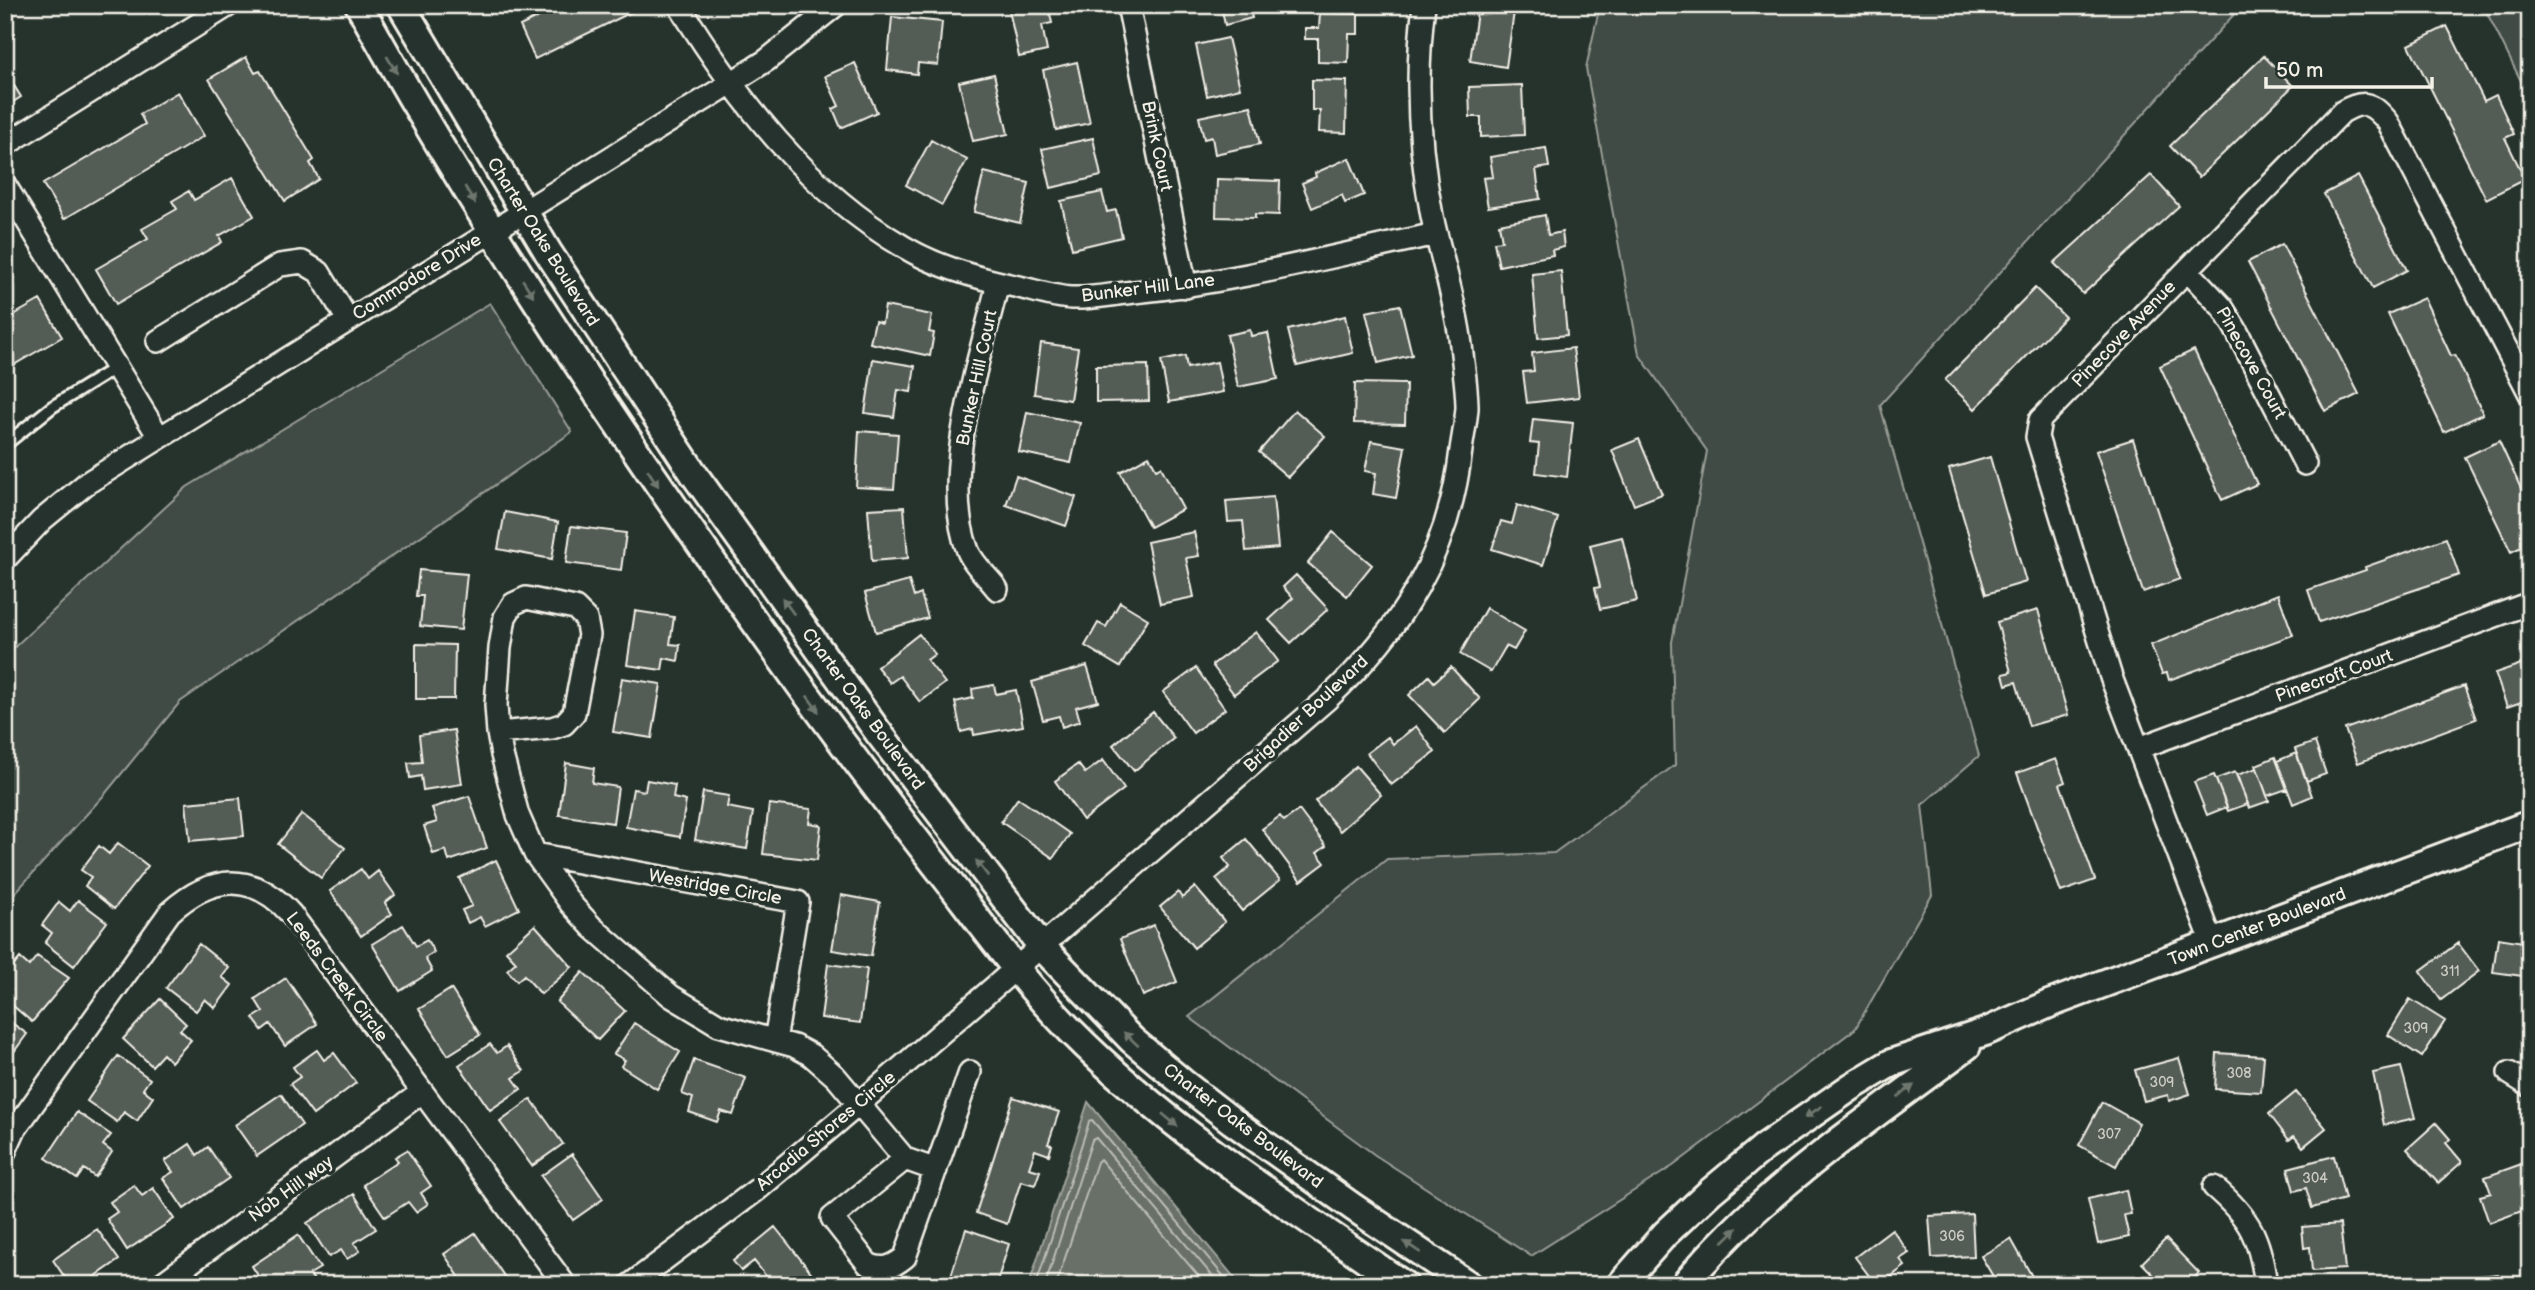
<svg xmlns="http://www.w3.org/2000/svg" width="2535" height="1290" font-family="'Balsamiq Sans',sans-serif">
<rect width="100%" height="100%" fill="#26332d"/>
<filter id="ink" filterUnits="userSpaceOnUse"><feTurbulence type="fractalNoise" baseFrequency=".0143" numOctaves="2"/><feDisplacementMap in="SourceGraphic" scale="14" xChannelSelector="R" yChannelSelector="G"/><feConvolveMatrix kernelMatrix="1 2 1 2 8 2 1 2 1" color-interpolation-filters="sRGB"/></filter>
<g filter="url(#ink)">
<path fill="#414b45" stroke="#9a9e96" stroke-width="2" d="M1600,5h680l-43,6 -357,394 99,351 -57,49 10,90 -77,134 -182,137 -142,90 -156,-101 -186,-138 198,-158 167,-6 121,-88 -3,-123 35,-191 -68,-97 -53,-286z
M2483,5h47v94z
M490,303l82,129 -392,270 -75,92 -100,110v-208l4,-44 178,-165z"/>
<path fill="#676f68" stroke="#9fa39b" stroke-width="2" d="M1088,1102l150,180 -1,3h-208z"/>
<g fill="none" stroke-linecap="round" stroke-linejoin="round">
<path stroke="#bcbdb5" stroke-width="2" d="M1036,1285l53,-163 3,-2 139,165
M1045,1285l47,-145 4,-2 124,147
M1056,1285l41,-123 3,-3 106,126"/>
</g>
<path fill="#525c55" stroke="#f4f1e8" stroke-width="2" d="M563,5h73l2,4 -103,50 -15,-33z
M1031,5h17l4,18 -10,2 5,26 -28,6 -10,-47z
M1221,5h28l3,13 -27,7z
M1478,5h37l-9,62 -36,-6z
M1320,13l38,1v20h-9l-1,29 -30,-1v-23h-13v-11h14z
M892,17l50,5 -4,43 -20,-2 -1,11 -30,-4z
M2447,26l37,75 12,-6 18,39 -9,4 20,41 -39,20 -77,-154z
M1228,38l12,50 -33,8 -11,-51z
M2264,56l29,30 -94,91 -29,-31z
M246,57l9,16 5,-2 54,89 -4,3 9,16 -34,22 -76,-122z
M1077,62l13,61 -34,7 -13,-60z
M855,63l22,49 -36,16 -8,-19 6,-3 -14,-30z
M5,71l16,26 -16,10z
M994,74l14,60 -35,7 -14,-59z
M1312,80l35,1 -1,52 -27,-1 1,-22h-8z
M1522,85l2,50 -43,2v-20h-11l-1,-30z
M178,92l26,44 -140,83 -21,-35 102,-60 -5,-10z
M1251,106l9,38 -45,10 -3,-17 -8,2 -5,-22z
M1093,138l8,38 -50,12 -9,-39z
M931,140l36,20 -25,45 -36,-20z
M1546,148l3,19 -13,2 4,30 -52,8 -5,-29 10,-1 -3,-20z
M1349,158l15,37 -19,8 -3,-8 -30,13 -10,-25 14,-6 -1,-4z
M984,172l45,11 -9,40 -46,-11z
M2151,175l28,31 -96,88 -29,-31z
M2358,176l49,94 -34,18 -49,-94z
M232,178l22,38 -35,20 3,6 -106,62 -20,-35 52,-30 -6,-10 35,-20 -5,-8 17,-10 5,9z
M1217,179l63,2 -1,34 -24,-1v4l-39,-1z
M1102,192l5,20 9,-2 6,27 -50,12 -11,-48z
M1545,215l3,20 14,-3 2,15 -12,3 1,5 -54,11 -5,-24 8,-1 -3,-17z
M2282,244l77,150 -34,17 -77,-149z
M1561,271l6,64 -29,3 -6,-64z
M2035,288l30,29 -90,92 -30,-29z
M2424,298l27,58 4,-1 28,59 -39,18 -56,-118z
M40,300l22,37 -57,33v-50z
M1400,305l12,50 -34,8 -12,-51z
M885,306l47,9 -3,17 5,1 -4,23 -60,-13 5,-22 7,2z
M1345,316l8,37 -56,13 -9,-36z
M1250,330l1,6 17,-3 10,46 -40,8 -11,-52z
M1041,343l37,5 -8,52 -36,-6z
M1573,348l6,49 -52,6 -4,-31 11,-1 -2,-18z
M2194,350l63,134 -35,16 -62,-134z
M1185,356l2,12 30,-6 6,30 -54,10 -8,-41z
M873,359l42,7 -4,26 -13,-2 -4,27 -29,-4z
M1148,365l1,36 -53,1v-36z
M1355,383l51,1 -1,40 -51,-1z
M1295,410l30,26 -37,41 -29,-25z
M1027,412l53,11 -9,40 -52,-11z
M1533,419l40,4 -6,54 -31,-4 3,-29 -9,-1z
M859,431l39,3 -4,55 -38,-2z
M1639,439l23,55 -28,11 -22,-55z
M2133,439l47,140 -37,13 -47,-141z
M1371,441l34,6 -9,51 -23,-4 3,-21 -11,-2z
M2499,441l31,67v35l-19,9 -46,-95z
M1149,456l7,13 5,-2 22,42 -33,18 -30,-55z
M1990,457l36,125 -40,12 -37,-125z
M1016,476l60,21 -10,29 -60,-21z
M1273,497l5,51 -32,3 -3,-30 -15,1 -2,-21z
M1517,505l41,13 -15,47 -51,-16 9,-28 11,3z
M904,507l4,51 -36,3 -4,-52z
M505,512l53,10 -6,37 -54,-10z
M571,526l55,7 -5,37 -55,-7z
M1194,532l5,24 -13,2 8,39 -34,7 -13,-62z
M1333,532l39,33 -25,31 -39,-33z
M1622,537l15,64 -37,8 -5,-21 5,-1 -10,-42z
M2446,538l13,37 -140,47 -11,-32 58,-20 -1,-3z
M419,570l48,4 -6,56 -41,-4 3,-30h-7z
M1296,575l32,34 -37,34 -22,-23 24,-22 -10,-11z
M909,581l5,16 7,-3 7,24 -52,14 -11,-39z
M2278,594l15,41 -124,45 -2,-7 -5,1 -11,-29z
M1120,602l28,17 -28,48 -35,-21 13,-23 8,4z
M1486,608l39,23 -11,19 -8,-4 -15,26 -31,-18z
M2038,610l30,105 -39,11 -13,-44 -10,3 -3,-11 8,-2 -14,-50z
M635,611l39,6 -4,27 10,1 -2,16 -14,-3 -2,12 -35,-5z
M1256,632l22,29 -44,33 -22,-29z
M919,634l16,20 -8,6 18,23 -25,19 -20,-26 -10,7 -13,-16z
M416,644l39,1 -1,54h-38z
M2530,661v38l-23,8 -12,-34z
M1087,666l11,35 -22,6 4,14 -18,6 -3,-11 -16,4 -11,-38z
M1451,667l29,32 -35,34 -36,-38 20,-19 5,6z
M1196,668l29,41 -32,24 -30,-41z
M622,678l39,6 -9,54 -39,-6z
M994,685l2,9 20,-4 7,36 -49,9 -1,-6 -12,3 -6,-30 18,-4 -1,-9z
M2464,686l12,33 -118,44 -13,-34z
M1153,712l21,26 -40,33 -21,-26z
M1416,726l19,26 -44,33 -24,-32 21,-16 5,7z
M454,730l8,54 -39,6 -2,-14 -11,2 -2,-15 14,-1 -3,-27z
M2315,742l11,32 -19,7 -12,-32z
M2296,753l16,43 -19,8 -16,-43z
M2275,757l12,32 -20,7 -11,-31z
M2056,759l9,23 -5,2 35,96 -34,12 -44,-119z
M1103,760l21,29 -41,31 -28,-39 23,-17 7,9z
M566,763l28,5 -2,15 26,4 -5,36 -54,-8z
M1356,766l25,29 -41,36 -25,-30z
M2257,768l12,33 -20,7 -12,-33z
M2235,772l13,32 -20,7 -12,-32z
M2214,775l13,32 -20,8 -13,-33z
M647,780l28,5 -2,13 13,3 -6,36 -54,-10 7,-38 12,2z
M703,792l26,4 -2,11 26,5 -6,37 -52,-9z
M469,796l18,52 -38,13 -3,-11 -13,4 -9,-28 13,-4 -5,-14z
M240,798l4,38 -54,5 -4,-38z
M1018,798l52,36 -17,24 -52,-36z
M769,804l42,5 -2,14 12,2 -4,35 -54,-6z
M1299,810l27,36 -9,7 8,10 -24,18 -39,-52 18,-13 4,5z
M302,814l43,34 -24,30 -43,-34z
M1246,839l34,41 -38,31 -26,-32 14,-12 -7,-9z
M118,843l30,23 -34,43 -29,-23 6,-9 -10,-7 18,-24 10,8z
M496,860l23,49 -34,17 -5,-9 -12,6 -6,-13 10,-4 -13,-28z
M361,869l7,10 10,-8 17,24 -10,8 7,11 -31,22 -31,-45z
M1195,887l30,35 -31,26 -34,-41 18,-15 4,6z
M841,895l39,7 -9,54 -39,-6z
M78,900l29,22 -33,44 -29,-23 7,-10 -10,-8 17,-23 11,9z
M403,925l13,21 11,-6 7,12 -9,6 7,13 -32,20 -28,-47z
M535,925l37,42 -31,27 -17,-19 -7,6 -10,-11 9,-8 -10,-11z
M1154,925l23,57 -34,14 -23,-57z
M2498,938l32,5v34l-37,-5z
M2458,943l21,28 -38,29 -21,-29z
M199,944l30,24 -7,9 10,8 -17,23 -10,-9 -9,12 -30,-23z
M37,956l32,22 -37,44 -27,-23 6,-10 -6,-4v-9l15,-18 9,8z
M828,964l39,5 -7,54 -39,-5z
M583,972l42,39 -27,29 -41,-38z
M286,978l31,46 -32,22 -15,-22 -8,6 -9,-12 10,-6 -8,-13z
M451,989l29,46 -32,20 -29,-46z
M160,999l26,25 -6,6 11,10 -20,22 -8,-8 -11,12 -29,-27z
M2410,999l35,22 -23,36 -34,-22z
M5,1018l22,16 -22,30z
M634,1023l46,29 -23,37 -36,-23 4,-6 -11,-6z
M490,1044l7,9 10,-7 17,25 -11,7 8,11 -31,21 -31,-45z
M317,1050l7,10 10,-7 22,30 -43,32 -23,-31 10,-7 -7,-10z
M2217,1053l47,3 -3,36 -46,-3z
M118,1056l32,23 -7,10 10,8 -16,24 -13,-9 -7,10 -30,-21z
M2179,1058l11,36 -21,7 -1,-6 -24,6 -9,-31z
M694,1060l52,18 -13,37 -12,-4 -4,11 -28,-10 4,-14 -11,-4z
M2401,1067l14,51 -31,7 -11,-52z
M2296,1092l30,36 -23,19 -9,-11 -5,4 -20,-26z
M281,1094l21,31 -45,31 -22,-31z
M1013,1097l46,15 -11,32 4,1 -3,10 -14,-5 -6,18 11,3 -5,14 -14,-4 -14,43 -31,-11z
M531,1099l32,45 -31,22 -32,-44z
M2102,1102l37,21 -23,43 -37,-21z
M77,1112l34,23 -8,10 9,7 -17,25 -11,-8 -7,10 -31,-21z
M2436,1123l14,16 -4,4 16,19 -24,21 -31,-34z
M190,1144l7,11 11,-8 21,31 -45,31 -21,-31 10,-6 -8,-11z
M407,1150l24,36 -10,7 7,11 -12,8 -8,-10 -23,15 -22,-32 35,-24 -3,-4z
M572,1154l31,45 -30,21 -32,-44z
M2334,1156l11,43 -33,9 -6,-20 -12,3 -6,-23z
M2530,1161v22l-6,2 6,15v8l-41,15 -9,-27 11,-3 -6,-16z
M134,1185l8,11 11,-8 21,31 -47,31 -20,-31 10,-7 -7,-10z
M2126,1190l5,24 -7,1 5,22 -31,7 -10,-45z
M354,1194l22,35 -22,14 6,8 -13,8 -6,-9 -12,7 -22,-34z
M1972,1214l2,42 -42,2 -3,-42z
M2340,1224l5,45 -33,2 -2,-24 -6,1 -2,-21z
M775,1227l46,58h-48l-19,-24 -13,10 -8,-10z
M97,1229l22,31 -36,25h-13l-17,-25z
M966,1229l43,15 -13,41h-48z
M1892,1229l17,24 -9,6 5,7 -25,19h-4l-21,-28z
M475,1233l31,46 -9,6h-46l9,-7 -16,-24z
M298,1235l22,33 -10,6 7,11h-53l-12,-19z
M2011,1239l23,41 -8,5h-28l-17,-29z
M2166,1239l33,34 -12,12h-24l-21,-22z
M2498,1274l1,11h-29l-1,-8z
M2439,1278l1,7h-47z"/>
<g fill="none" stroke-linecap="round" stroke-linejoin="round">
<g stroke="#f4f1e8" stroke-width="16">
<path id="service" d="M7,443l45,-36 65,-40"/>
</g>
<g stroke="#f4f1e8" stroke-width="26">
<path id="minor" d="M679,5c58,94 129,186 225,242 35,21 76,32 115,40 17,4 35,10 52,11 20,1 43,-4 63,-6 102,-10 202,-37 302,-58
M1128,5l58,282
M5,145l224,-140
M5,185l154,252
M2187,270l35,37 13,21 70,136
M158,341l122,-76 22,-3 17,10 29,48
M5,559l37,-39 45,-37 644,-400 36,-23 69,-55
M997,589c-9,-12 -24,-25 -29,-38 -29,-74 12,-192 30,-268
M498,733l54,-5 12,-4 10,-11 15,-78 -3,-16 -11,-11 -49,-10 -13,6 -8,13 -5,31 -4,57 2,28 4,22 16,60 17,39 36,50 21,23 79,69 48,29 75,21 17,9 25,22 69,82 31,11
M2139,748l391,-145
M535,854l263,48 -23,139
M2213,944l-102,-267 -74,-240 3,-17 302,-308c22,-13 30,-9 46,10l142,272
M2509,1073l21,13
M5,1151l9,-20 156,-219c41,-37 82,-41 121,2l274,371
M905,1159l-73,59 36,46c15,7 25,3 37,-7l65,-185
M2214,1187c36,31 46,51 52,98
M160,1285l262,-193
M630,1285l128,-96 101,-85 467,-404c76,-71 123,-146 135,-250 2,-14 5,-28 6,-42 0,-21 -4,-43 -6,-63 -5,-43 -20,-87 -29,-129 -14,-71 -17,-140 -8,-211"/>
</g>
<g stroke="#f4f1e8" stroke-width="32">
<path id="tertiary" d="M359,5c126,228 272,444 423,655 54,76 110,149 167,222 39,51 77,103 122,149 99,100 218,175 333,254
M401,5l147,247 148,225 182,255 164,215 90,93 50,42 50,39 121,86 116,78
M1620,1285l45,-51 45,-42 53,-44 88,-61 40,-24 94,-31 64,-28 481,-180
M1684,1285c79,-97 184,-164 283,-239"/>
</g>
<use href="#service" stroke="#26332d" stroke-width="10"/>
<use href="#minor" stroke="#26332d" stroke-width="21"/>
<use href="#tertiary" stroke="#26332d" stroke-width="26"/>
</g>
<defs><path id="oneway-solid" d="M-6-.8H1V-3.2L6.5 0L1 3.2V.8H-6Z" transform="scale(1.75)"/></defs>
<g fill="#6e766e">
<use href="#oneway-solid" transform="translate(392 65) rotate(59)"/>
<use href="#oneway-solid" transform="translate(470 195) rotate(59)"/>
<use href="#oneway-solid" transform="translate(528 288) rotate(57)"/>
<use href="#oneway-solid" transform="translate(653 478) rotate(57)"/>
<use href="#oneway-solid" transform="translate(788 606) rotate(-126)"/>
<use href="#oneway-solid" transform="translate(813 704) rotate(54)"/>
<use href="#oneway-solid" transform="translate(982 868) rotate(-127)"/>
<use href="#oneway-solid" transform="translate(1131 1039) rotate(-137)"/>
<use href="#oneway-solid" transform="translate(1906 1091) rotate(-36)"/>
<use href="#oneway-solid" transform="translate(1813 1112) rotate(146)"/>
<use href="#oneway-solid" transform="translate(1170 1120) rotate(40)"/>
<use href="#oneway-solid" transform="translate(1730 1235) rotate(-44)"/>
<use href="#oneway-solid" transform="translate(1412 1247) rotate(-146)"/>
</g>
</g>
<g text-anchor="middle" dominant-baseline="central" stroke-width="7" stroke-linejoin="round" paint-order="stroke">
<g font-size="14" fill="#ccccc3">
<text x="2450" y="971">311</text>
<text x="2416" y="1028">309</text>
<text x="2239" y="1073">308</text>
<text x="2162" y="1082">309</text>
<text x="2109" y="1134">307</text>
<text x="2315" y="1178">304</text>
<text x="1952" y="1236">306</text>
</g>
<g font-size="18" fill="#f4f1e8" stroke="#26332d">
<text transform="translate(1157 146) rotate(78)">Brink Court</text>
<text transform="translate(543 242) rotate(58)">Charter Oaks Boulevard</text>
<text transform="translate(417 277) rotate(-32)">Commodore Drive</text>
<text transform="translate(1148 288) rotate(-7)">Bunker Hill Lane</text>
<text transform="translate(2124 334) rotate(-46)">Pinecove Avenue</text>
<text transform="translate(2251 363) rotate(61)">Pinecove Court</text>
<text transform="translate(977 378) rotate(-78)">Bunker Hill Court</text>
<text transform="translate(2334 676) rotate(-20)">Pinecroft Court</text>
<text transform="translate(863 709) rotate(54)">Charter Oaks Boulevard</text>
<text transform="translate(1306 714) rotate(-43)">Brigadier Boulevard</text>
<text transform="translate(715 887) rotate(10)">Westridge Circle</text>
<text transform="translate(2257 927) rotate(-21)">Town Center Boulevard</text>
<text transform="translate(337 977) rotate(53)">Leeds Creek Circle</text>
<text transform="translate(1243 1126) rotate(37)">Charter Oaks Boulevard</text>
<text transform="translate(826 1131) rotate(-40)">Arcadia Shores Circle</text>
<text transform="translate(291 1189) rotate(-36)">Nob Hill way</text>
</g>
</g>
<rect width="2535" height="1290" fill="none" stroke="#26332d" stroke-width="28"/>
<rect x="14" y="14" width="2507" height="1262" fill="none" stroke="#f4f1e8" stroke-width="2.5" filter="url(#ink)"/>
<path d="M2266 77v10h166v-10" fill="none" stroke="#f4f1e8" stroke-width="3.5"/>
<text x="2276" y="77" font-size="21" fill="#f4f1e8" stroke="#26332d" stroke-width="5" paint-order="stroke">50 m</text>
</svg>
